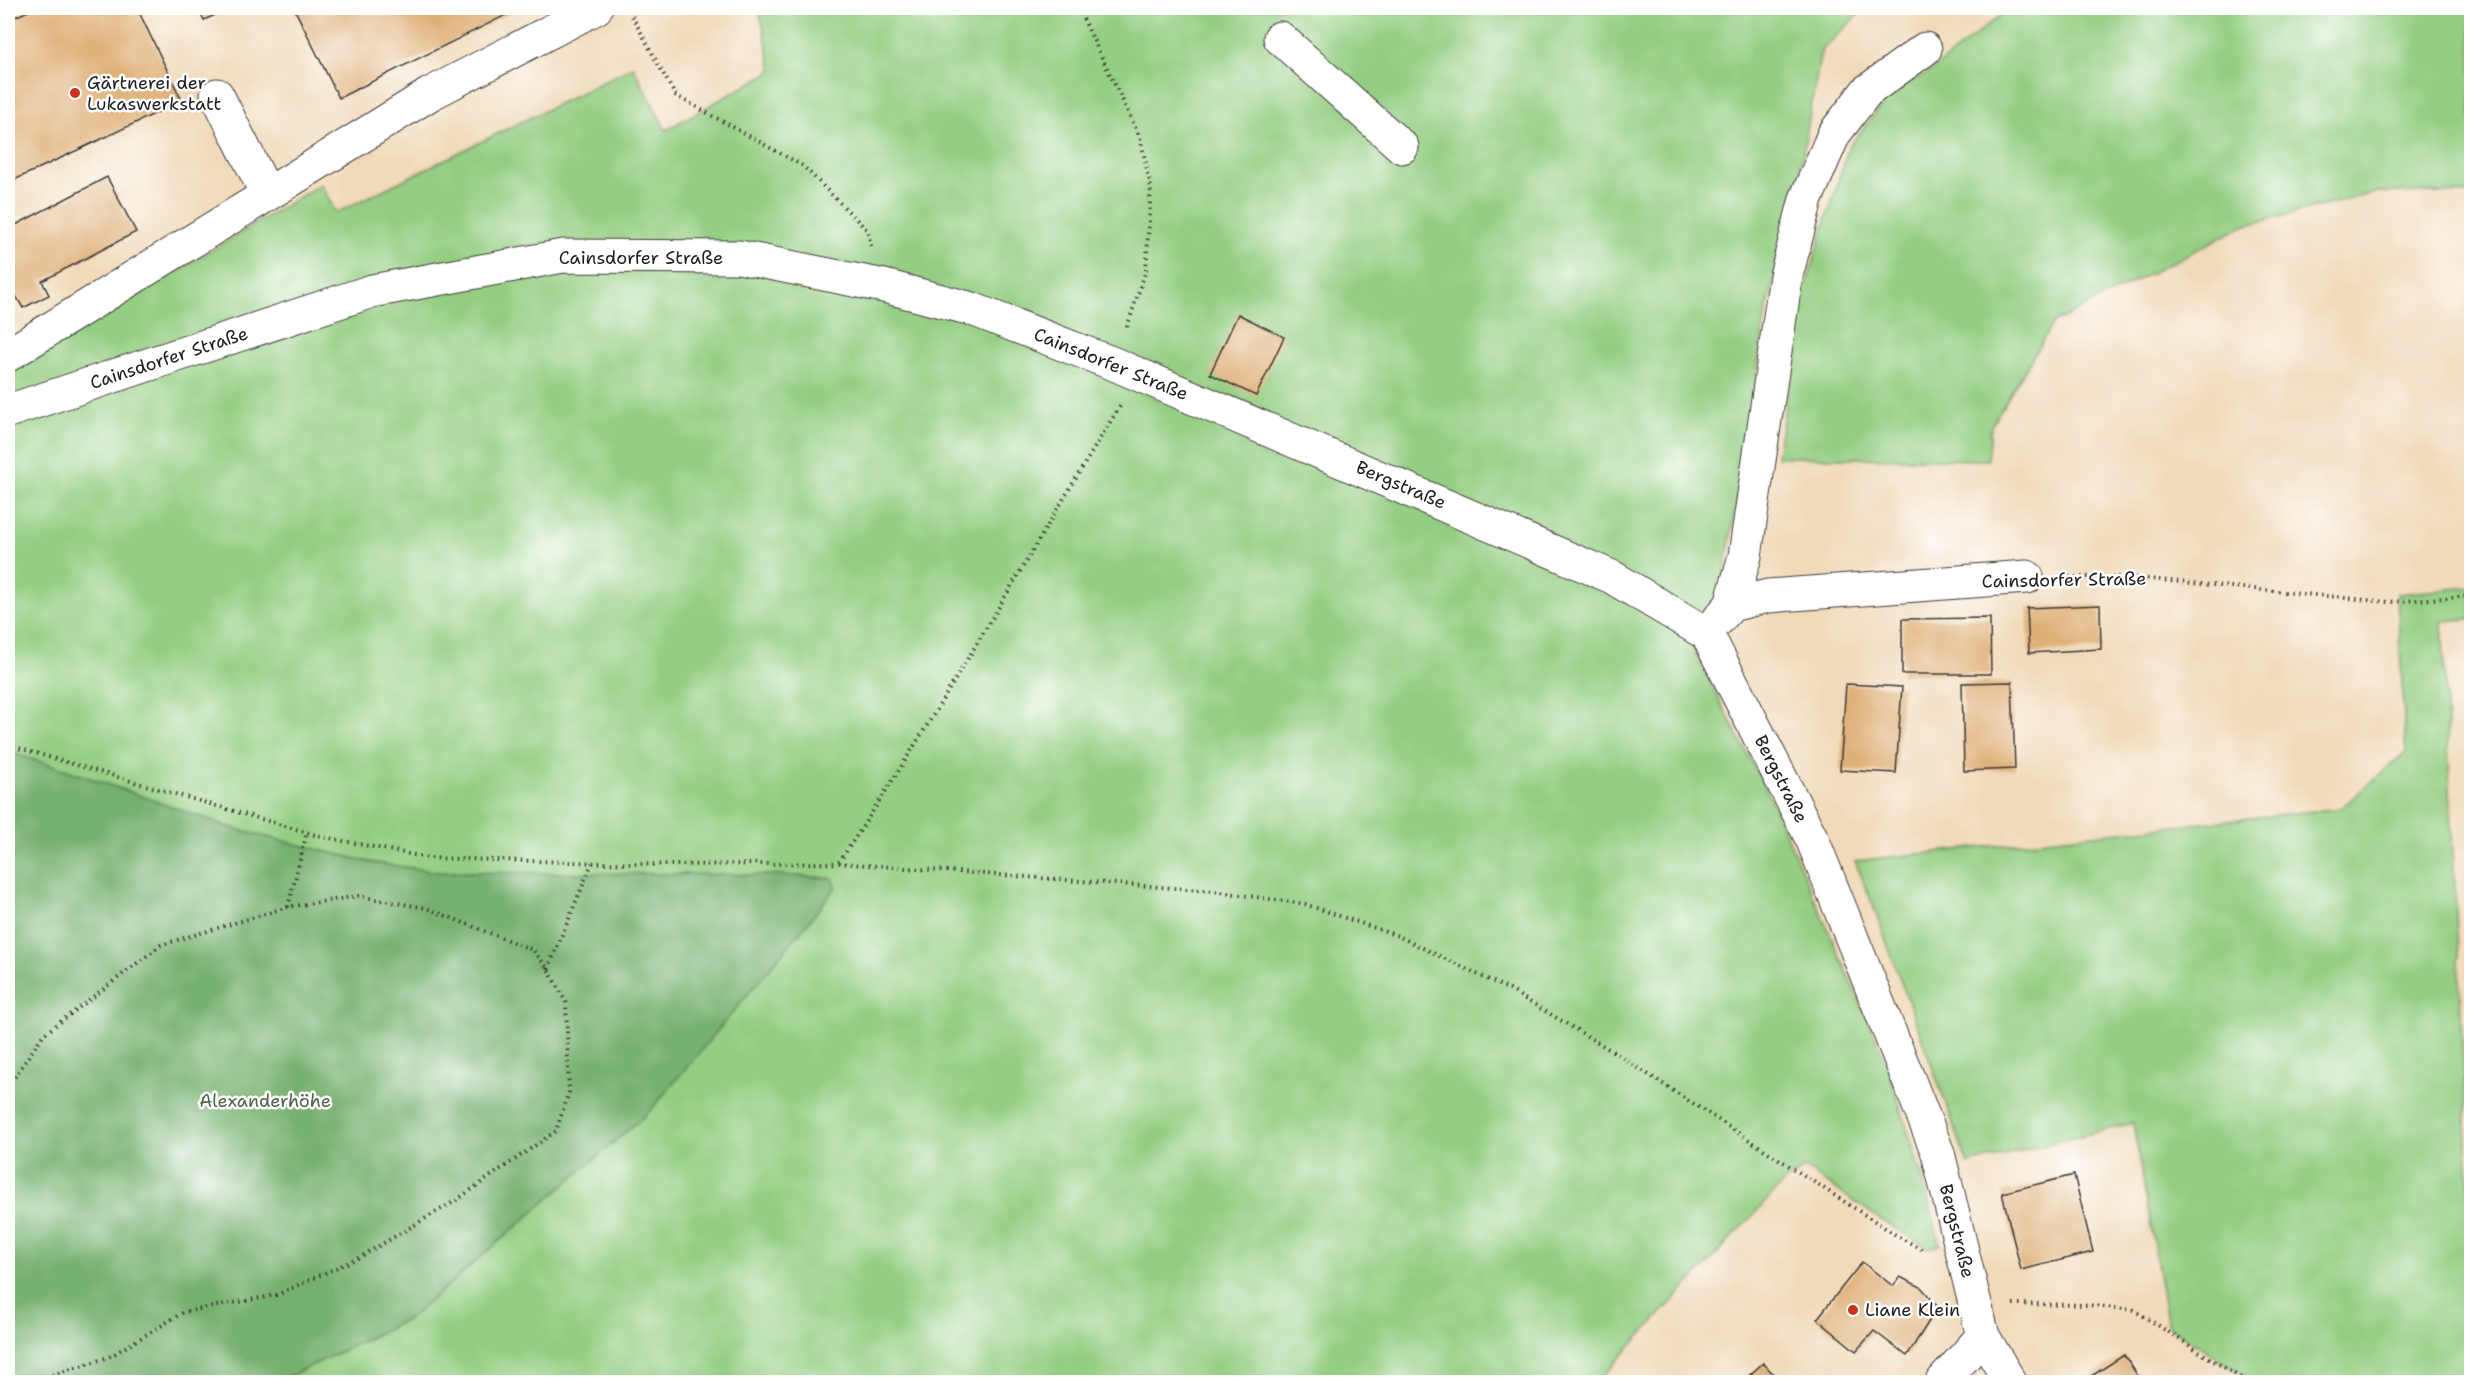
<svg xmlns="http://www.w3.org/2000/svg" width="2479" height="1390" font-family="'Shantell Sans',sans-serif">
<rect width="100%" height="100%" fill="#fff"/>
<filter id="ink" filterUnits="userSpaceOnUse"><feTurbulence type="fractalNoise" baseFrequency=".0167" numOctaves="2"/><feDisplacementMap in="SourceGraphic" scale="12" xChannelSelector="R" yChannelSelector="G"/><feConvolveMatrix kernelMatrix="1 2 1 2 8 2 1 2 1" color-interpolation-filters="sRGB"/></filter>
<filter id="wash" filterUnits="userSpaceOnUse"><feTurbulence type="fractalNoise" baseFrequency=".008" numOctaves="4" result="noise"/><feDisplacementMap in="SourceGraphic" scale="24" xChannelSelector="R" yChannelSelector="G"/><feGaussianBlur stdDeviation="1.35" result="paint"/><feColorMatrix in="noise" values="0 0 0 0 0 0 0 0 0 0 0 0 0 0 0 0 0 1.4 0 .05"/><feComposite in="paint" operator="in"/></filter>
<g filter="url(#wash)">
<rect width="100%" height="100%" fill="#f1daba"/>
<path fill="#94ce82" stroke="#58754f" stroke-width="1.5" d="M756,8h1109l-44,43 -22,125 -33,137 -41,259 -31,80 73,139 119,270 36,116 18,68 -12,3 -45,-27 -78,-53 -23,16 -185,198h-1320l133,-64 240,-207 160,-191 26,-33 -5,-9 -55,-3 -338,-3 -69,-10 -131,-32 -174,-61 -56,-17v-374l24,-19 289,-175 15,29 297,-146 33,63 106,-59 -10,-51z
M2006,8h465v186l-93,-2 -135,34 -190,97 -62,103 -3,34 -211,-3 26,-162 46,-149 46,-57 36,-18 73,-59z
M2471,587v32l-29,2 29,604v157h-216l-87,-56 -35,-203 -165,41 -94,-256 -19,-47 486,-53 65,-56 -9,-158z"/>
<path fill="#77b170" stroke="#4a6646" stroke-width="1.5" d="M8,752l56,17 174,61 131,32 69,10 338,3 56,3 4,9 -26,33 -160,191 -240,207 -133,64h-269z"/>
<g id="blocks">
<path fill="#dfb078" d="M35,8h102l45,93 -170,80 -4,-10v-151z
M198,8h32l-26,12z
M294,8h226l-181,90z
M107,177l29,55 -94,49 7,14 -26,13 -7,-12 -8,4v-71z
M1238,314l46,23 -28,59 -46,-22z
M2100,605l1,44 -72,4 -2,-45z
M1990,618l1,56h-89v-55z
M2012,682l3,87 -51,2 -2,-88z
M1846,684l56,3 -6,86 -56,-3z
M2074,1175l19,77 -72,18 -19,-77z
M1862,1262l31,24 7,-9 21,10 17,20 -31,49 -33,-25 -18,20 -39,-32z
M2124,1355l18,27h-60z
M1763,1363l18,19h-39z"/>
</g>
</g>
<g filter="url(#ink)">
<use href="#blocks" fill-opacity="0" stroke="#3c3834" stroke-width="1.5"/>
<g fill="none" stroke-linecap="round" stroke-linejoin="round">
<g stroke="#3c3834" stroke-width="35">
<path id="minor" d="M1280,38l122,109
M217,95l50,99
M8,355l422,-261 166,-86
M8,411l364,-120 191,-35 176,1 145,29 88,23 142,55 498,213 95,57 106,207 125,312 45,183 27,46
M1731,605l14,-49 41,-280 20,-77 28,-65 33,-43 58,-42
M1719,619l12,-14 37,-9 259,-19
M1942,1382l41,-46"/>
</g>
<path stroke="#3c3834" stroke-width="4" stroke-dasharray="1.5 4.5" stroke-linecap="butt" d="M1078,8l62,129 11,50 -5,83 -20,60
M632,16l43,79 128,71 65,65 3,15
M2063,577h66l259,25 84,-6
M8,745l311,91 109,22 248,7 163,-2 375,28 91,13 93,32 112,54 102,61 287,186 24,13
M839,862c100,-148 187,-304 281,-456
M288,907l19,-75
M548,969l44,-106
M8,1087l35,-52 118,-90 127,-38 70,-11 68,12 107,42 15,19 18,33 3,90 -13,39 -101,70 -95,56 -83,38 -93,17 -75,45 -79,25
M2013,1304l76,1 45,5 113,72"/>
<use href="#minor" stroke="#fff" stroke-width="33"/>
</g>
</g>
<g fill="#c8321e" stroke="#fff" stroke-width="2">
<circle cx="75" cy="93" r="6"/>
<circle cx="1853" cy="1310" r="6"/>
</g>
<g text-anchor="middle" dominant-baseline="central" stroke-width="5" stroke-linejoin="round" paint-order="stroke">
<g font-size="18" fill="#1c1c1c" stroke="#fff" text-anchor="start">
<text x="87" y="83">Gärtnerei der<tspan x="87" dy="21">Lukaswerkstatt</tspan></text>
<text x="1865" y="1310">Liane Klein</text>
</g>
<g font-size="18" fill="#1c1c1c" stroke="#fff">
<text x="641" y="258">Cainsdorfer Straße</text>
<text transform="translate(169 358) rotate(-18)">Cainsdorfer Straße</text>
<text transform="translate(1111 364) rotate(22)">Cainsdorfer Straße</text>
<text transform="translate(1401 485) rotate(23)">Bergstraße</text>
<text transform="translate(2064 580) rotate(-1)">Cainsdorfer Straße</text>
<text transform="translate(1781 779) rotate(63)">Bergstraße</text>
<text transform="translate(1957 1231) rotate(76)">Bergstraße</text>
</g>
<g font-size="18" fill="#4c6345" stroke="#fff">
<text x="265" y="1101">Alexanderhöhe</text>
</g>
</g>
<rect width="2479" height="1390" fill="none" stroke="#fff" stroke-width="30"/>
</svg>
